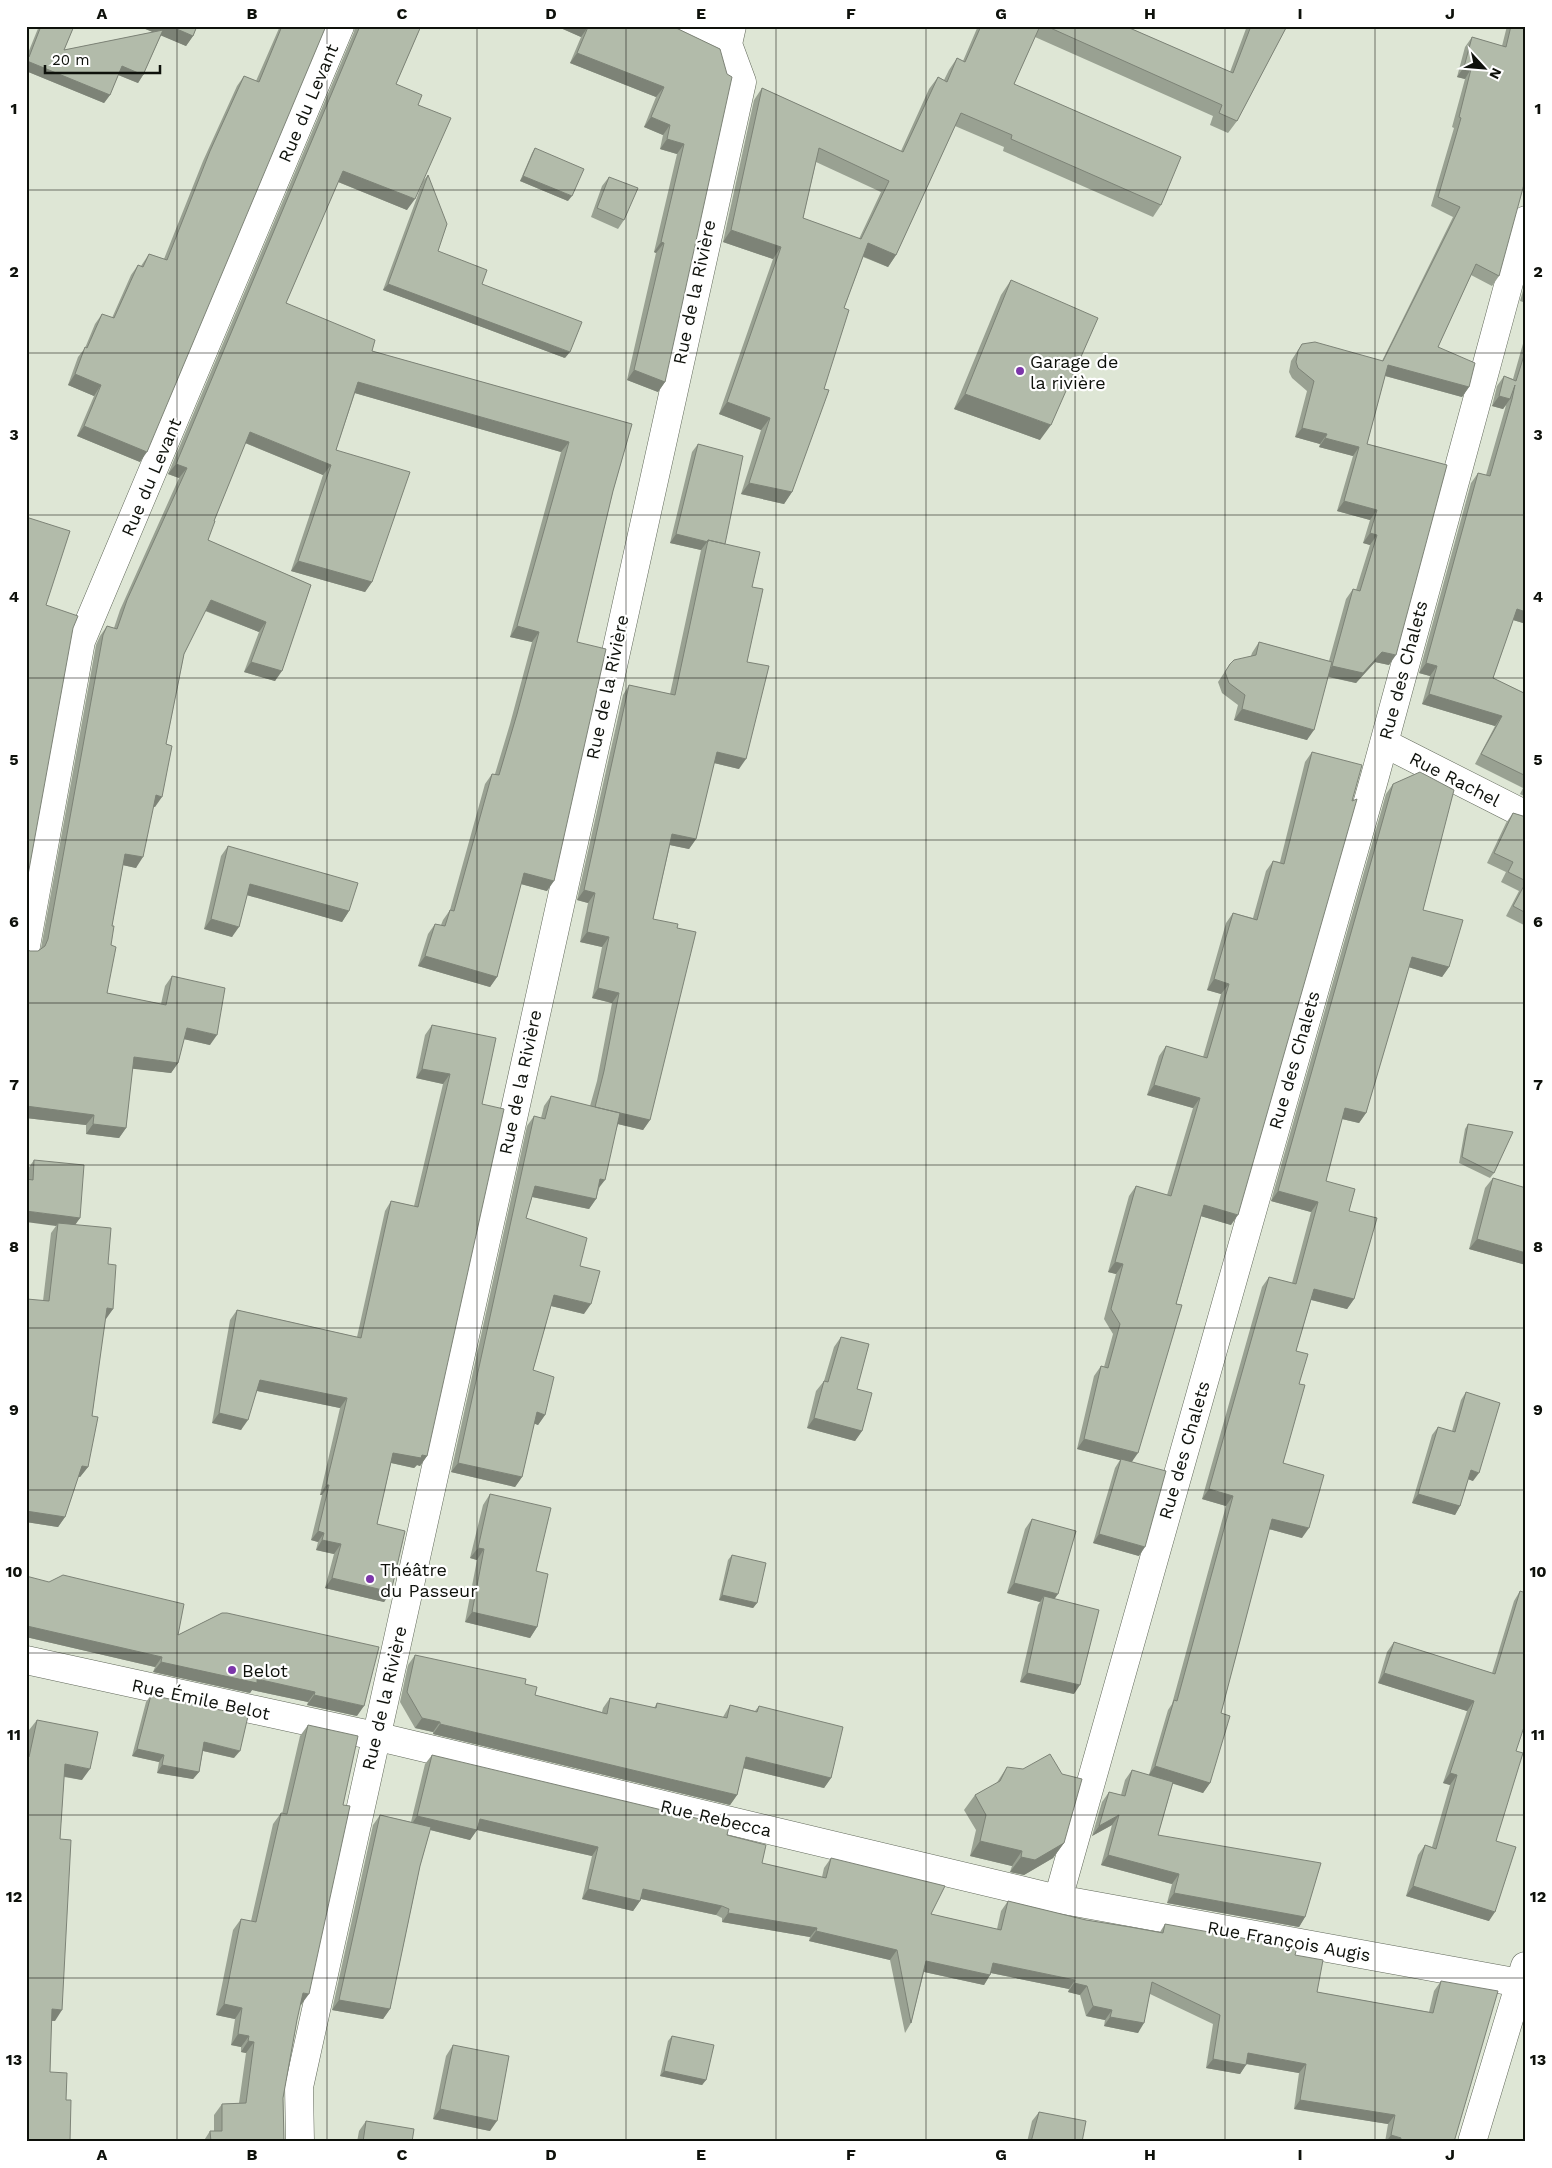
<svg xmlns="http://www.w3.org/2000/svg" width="1552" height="2168" font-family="'Work Sans',sans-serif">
<rect width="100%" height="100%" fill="#dee6d5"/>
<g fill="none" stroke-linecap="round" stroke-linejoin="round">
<g stroke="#61685a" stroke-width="29">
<path id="street" d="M688,26l40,18
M1384,743l142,72
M26,946l55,-305 259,-615
M26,1660l349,76 683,163 462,84
M1058,1899l317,-1123 151,-556
M300,2142l-1,-55 443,-2005 -14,-38 4,-18
M1472,2142l53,-176"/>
</g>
<use href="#street" stroke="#fff" stroke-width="28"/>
</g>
<path fill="#99a192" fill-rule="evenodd" d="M39,26h35l-10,24 89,-18 -10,-4 1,-2h53l-4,10 -7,10 -25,-11 -18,40 -5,8 -20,-8 -8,20 -6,8 -78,-32v-13z
M280,26h46l-186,436 -63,-26 17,-40 -26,-11 10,-28 7,-9 10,-24 7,-10 10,4 19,-43 7,-10 3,1 8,-12 15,5 39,-98 34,-75 7,-10 12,5z
M355,26h66l-25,58 22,21 -11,105 -69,-28 -52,121 86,48 260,73 -19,67 -36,151 -30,249 -26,-7 -24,93 -7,10 -72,-21 10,-32 7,-10 6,1 2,-5 7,-10 35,-126 7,-10h3l15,-50 22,-82 -22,-5 51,-185 -206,-59 -19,57 36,132 -7,10 -74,-21 32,-96 -78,-32 -31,78 -6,19 103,45 -36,96 -31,-9 15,-40 -54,-21 -21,43 -18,90 -11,63 -2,-1 -17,62 -13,-3 -11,61 -5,67 54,11 4,-18 7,-10 38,69 -26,-6 -6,24 -7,10 -39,-5 -6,60 -7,10 -33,-4v-9l-60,-7v-169l4,2h8l3,-3 55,-303 4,-9 7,-10 7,2 6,-18 59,-132 -11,-4 186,-442z
M556,26h116l48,23 -55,333 -7,10 -31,-12 29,-127 -2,-1 23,-98 -17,-5 3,-14 -19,-8 12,-30 -86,-34 11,-26z
M978,26h147l105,46 17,-46h40l-50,95 -9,12 -18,-8 3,-9 -178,-79 -21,47 147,121 -8,12 -150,-66 1,-4 -49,-21 -59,129 -8,12 -25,-10 -19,51 -52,184 -8,12 -43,-10 20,-64 -42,-16 54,-155 -50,-17 31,-142 8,-12 139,63 28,-62 9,-12 6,3 5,-10 8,-12 6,3zM816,162l65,30 -22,47 -56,-21z
M1507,26h19l-27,250 -7,10 -21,-11 -33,72 31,40 -7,10 -77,-21 -18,68 80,21 -58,200 -14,-3 -19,21 -28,-6 -21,63 -73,-20 4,-15 -16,-12 -4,-11 12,-18 21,-8 1,-3 7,-11 70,19 17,-62 7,-10 3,1 14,-45 -7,-2 7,-23 -33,-9 16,-55 -34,-9 1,-3 -25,-7 12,-46 -15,-13 -3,-6 2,-11 11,-17 80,17 71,-144 -22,-11 23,-78 -2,-1 13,-48 -8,-2 8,-30 7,-10 30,9z
M535,148l33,53 -48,-20 12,-28z
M428,175l10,76 44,33 83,74 -182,-68 40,-109z
M609,177l15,43 -6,9 -27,-12 11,-31z
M1011,280l29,160 -86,-31 47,-114z
M1526,281v22l-6,-2z
M1526,333v286l-3,4 -10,-3 -20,58 33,16v103l-6,-3 3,-6 -48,-24 20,-38 -73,-22 8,-28 -11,-3 52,-190 7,-10 8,2 19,-66 1,-4 -3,4 -11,-3 5,-20 7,-10 9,3z
M698,444l27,100 27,43 -13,182 -25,-6 -18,76 -7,10 -19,-4 -17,74 -3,201 -7,10 -25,-6 -22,75 -7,10 -57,-12 -6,21 54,48 4,48 -33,-8 -18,64 12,45 -7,10 -4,-2 -12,54 -7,10 -64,-15 76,-346 7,-10 7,2 3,-12 7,-10 39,10 7,-25 15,-78 -20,-5 10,-51 -22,-5 8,-39 -11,-3 46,-205 6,-10 41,9 31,-144 -31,-7 22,-91z
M1312,752l-81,473 -30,-9 -69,246 7,94 -46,-13 22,-75 5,-8 -43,-11 17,-73 7,-10 3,1 9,-33 -9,-15 12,-45 -8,-2 21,-76 7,-10 31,9 26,-87 -46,-13 12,-39 7,-10 37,11 18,-63 -14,-4 19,-67 7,-10 20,5 13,-47 7,-10 7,1 25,-100z
M1393,784l30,126 26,57 -7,10 -34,-10 -42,146 -7,10 -17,-4 -16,62 23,30 5,88 -7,10 -36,-9 -15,51 3,33 -16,79 19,75 -33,-9 -48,184 -11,70 -7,10 -30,-10 -15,52 147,82 -6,10 -132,-24 5,-19 -71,-19 11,-40 -20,11 10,-34 7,-10 12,3 4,-15 7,-10 17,5 19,-65 4,-6 54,-198 -24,-7 60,-212 7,-10 23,6 19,-71 -40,-11 115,-407z
M1513,813l13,4v109l-20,-10 13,-25 -18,-9 5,-10 -19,-9 19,-40z
M228,846l121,65 -7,11 -95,-27 -15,42 -28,-8 17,-73z
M432,1025l50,79 -55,352 -7,10 -3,-1 -3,3 -23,-5 -14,61 14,68 -7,10 -59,-14 9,-34 -18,-4 2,-8 -7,-2 11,-45h-2l20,-87 -83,-17 -16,39 -29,-7 18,-103 7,-10 120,27 28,-126 6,-10 23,5 29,-122 -27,-6 9,-43z
M1468,1124l26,49 -4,5 -31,-15 6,-34z
M34,1160l46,58 -5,6 33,40 5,45 -8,10 -13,97 -4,51 -8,10h-2l-13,40 -7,10 -32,-5v-222l1,-1 16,2 8,-68 5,-7 -30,-47 1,-9z
M1493,1178l33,10v77l-57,-16 16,-61z
M841,1337l16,52 5,42 -7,10 -48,-13 9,-37 8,-10 10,-34z
M1466,1392l7,89 -5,-2 -8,27 -5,9 -43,-12 20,-68 6,-8 14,4 9,-31z
M490,1494l46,77 1,56 -7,11 -65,-16 12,-62 -7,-2 13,-53z
M1032,1519l23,80 19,95 -54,-12 18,-77 2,-3 -33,-9 18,-64z
M732,1555l25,48 -4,5 -34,-8 9,-40z
M26,1576l152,59 44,-22 135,103 -50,-11 1,-3 -56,-12 -2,3 -97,-21 2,-5 -129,-30z
M1520,1591l-4,160 -20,90 -7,80 -83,-25 12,-41 7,-10 7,2 18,-62 -7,-2 24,-72 -89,-28 9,-31 7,-10 98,31 22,-72z
M415,1655l110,29 10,11 67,17 1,-4 7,-10 44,10 3,-5 66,14 7,-12 25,6 4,-5 72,72 -7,10 -81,-20 -6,27 -7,10 -297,-71v-2l-18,-4 -15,-26 8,-37z
M151,1695l83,63 -31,-7 -4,21 -6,7 -36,-6 2,-11 -27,-6 14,-54z
M37,1720l45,60 -18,-3 -4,62 -5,182h-4l-1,51 16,28 -40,42v-397l3,-15z
M308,1725l-7,280h-1l-3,15 -14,78 1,44h-81l7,-11h4v-16l8,-11 17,-1 7,-50 -5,-1v-5l-10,-2 4,-26 -19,-4 17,-85 8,-11 10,2 22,-97 8,-11 1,1 18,-78z
M432,1755l295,80 35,28 60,14 2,-9 7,-10 100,56 66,15 4,-18 7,-10 78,19 74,12 5,-8 130,31 22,37 112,20 5,-21 7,-10 13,161h-69l3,-18 -94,-15 5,-36 -53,-9 -6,10 -34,-6 7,-44 -63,-30 -12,39 -34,-7 1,-6 -19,-4 -6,-21 -12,-3 1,-3 -78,-16 -1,2 -6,10 -60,-13 -13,51 -6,10 -15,-73 -81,-19 1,-4 -88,-15v-4l-6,-3 -75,-16 -1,2 -7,10 -51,-12 10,-43 -115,-26 -7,10 -40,-10 -10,36 -30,143 -7,10 -51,-9 41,-185 7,-10 31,7 14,-58z
M1007,1767l57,76 -11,15 -29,17 -14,-3 2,-6 -42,-10 6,-26 -12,-20 11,-15 21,-11z
M672,2036l34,44 -4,5 -42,-9 8,-35z
M453,2045l37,86 -57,-12 13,-63z
M1039,2112l43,30h-55l5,-21z
M366,2121l46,21h-55l2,-11z"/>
<path fill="#7d8377" d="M144,26h26l23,10 -7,10 -43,-18z
M556,26h31l1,1 -7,10z
M577,53l87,34 -8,10 -86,-34z
M27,61l83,34 -6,8 -78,-32v-8z
M122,66l21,9 -5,8 -22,-9z
M1464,67l7,2 -6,10 -8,-2z
M651,117l19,8 -7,10 -19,-8z
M667,139l17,5 -7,10 -17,-5z
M343,171l72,28 -8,11 -71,-29z
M523,176l49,20 -4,5 -48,-20z
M731,230l50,17 -8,12 -50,-17z
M661,242l3,1 -8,10 -2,-1z
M868,243l28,12 -8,12 -28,-12z
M388,284l182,68 -5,6 -182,-68z
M1388,365l81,22 -7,10 -80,-22z
M634,370l31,12 -7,10 -31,-12z
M75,374l26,11 -7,11 -26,-11z
M358,382l211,60 -8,10 -210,-60z
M965,394l86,31 -11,15 -86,-31z
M1499,396l11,3 -7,10 -11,-3z
M727,402l43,16 -9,12 -42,-16z
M84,426l63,26 -7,10 -63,-26z
M1302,428l25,6 -7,10 -25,-7z
M250,432l81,33 -8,10 -80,-33z
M1325,438l34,9 -6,9 -34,-9z
M176,464l11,4 -8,10 -11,-4z
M749,483l43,9 -8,12 -43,-10z
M1344,501l33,9 -7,10 -33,-9z
M1370,533l7,2 -7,10 -7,-2z
M676,534l31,8 -6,8 -31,-7z
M298,561l74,21 -7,10 -74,-21z
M211,600l55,22 -7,10 -55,-22z
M1517,609l9,3v7l-3,4 -13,-4z
M517,626l22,6 -7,10 -22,-5z
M1382,652l14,3 -7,10 -14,-3 -19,21 -30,-7 6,-10z
M251,662l31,9 -7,10 -31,-9z
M1426,663l11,3 -7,10 -11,-3z
M1429,694l73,22 -7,10 -73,-22z
M1242,709l72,21 -7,10 -73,-20z
M717,752l29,7 -7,10 -29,-7z
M156,795l6,2 -7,10 -7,-2z
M672,834l24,5 -7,10 -24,-5z
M125,854l18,3 -7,11 -18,-4z
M524,873l30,8 -7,10 -30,-8z
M250,884l99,27 -7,11 -99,-28z
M584,890l11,3 -7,10 -11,-3z
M211,919l28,8 -7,10 -28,-8z
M587,932l22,5 -7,10 -22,-5z
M425,956l72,21 -7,10 -72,-21z
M1412,957l37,10 -7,10 -37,-11z
M1214,979l15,5 -8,10 -14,-4z
M598,988l21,5 -7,10 -20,-5z
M187,1028l30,7 -7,10 -31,-7z
M134,1057l44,6 -7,10 -45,-5z
M422,1069l28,5 -7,10 -27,-6z
M1154,1085l46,13 -7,10 -46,-13z
M26,1106l68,9 -8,10 -60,-7z
M595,1107l55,13 -7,10 -55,-13z
M1345,1108l21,5 -7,10 -21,-5z
M93,1124l33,4 -7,10 -33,-4z
M600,1179l5,1 -7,9z
M535,1186l61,13 -7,10 -61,-13z
M1278,1191l40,11 -7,10 -40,-11z
M1204,1205l34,10 -7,10 -34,-10z
M26,1211l54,7 -7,10 -15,-5 -2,3 -30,-4z
M1477,1239l49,14v12l-57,-16z
M1115,1262l8,2 -7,10 -8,-2z
M1314,1289l40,10 -7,10 -39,-10z
M554,1295l37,9 -7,10 -37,-9z
M107,1308l6,1 -7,10h-6z
M260,1380l87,18 -7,10 -87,-18z
M537,1412l8,3 -7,10 -8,-3z
M219,1413l29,7 -7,10 -29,-7z
M814,1418l48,13 -7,10 -48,-13z
M1084,1439l54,14 -7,10 -54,-14z
M393,1453l29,2 5,1 -7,10 -3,-1 -3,3 -27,-6z
M458,1463l64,14 -7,10 -64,-15z
M82,1466l6,1 -8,10 -5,-1z
M1471,1470l8,3 -6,8 -8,-3z
M326,1485h3l-7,10h-2z
M1209,1489l24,7 -7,10 -24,-7z
M1418,1494l42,12 -5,9 -43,-12z
M26,1511l39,6 -7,10 -32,-5z
M1272,1519l37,9 -7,10 -37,-10z
M318,1531l6,2 -6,9 -7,-2z
M1099,1534l46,13 -6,9 -46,-13z
M322,1540l19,4 -7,10 -18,-4z
M478,1548l6,1 -7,11 -7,-2z
M332,1578l59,14 -7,10 -59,-14z
M1014,1583l44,11 -7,10 -7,-8 -4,6 -33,-9z
M722,1595l35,8 -4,5 -34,-8z
M472,1612l65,15 -7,11 -65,-16z
M26,1626h1l135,31 -7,10 -129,-30z
M161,1662l96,17 58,13 -7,10 -56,-12 -2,3 -97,-21z
M1027,1673l53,12 -6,9 -54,-12z
M1384,1673l90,28 -7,10 -89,-28z
M314,1695l50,11 -7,10 -50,-11z
M422,1718l18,4 -7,10 -18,-4z
M440,1724l297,71 -7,10 -297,-71z
M204,1742l36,9 -6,7 -35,-8z
M137,1749l27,6 -5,7 -27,-6z
M746,1757l85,21 -7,10 -85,-21z
M65,1764l25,5 -8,11 -25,-5z
M162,1765l37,7 -6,7 -36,-6z
M1155,1766l55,17 -7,10 -55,-17z
M1450,1773l7,2 -7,10 -7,-2z
M1119,1815l-7,10 -20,11 7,-10z
M417,1816l60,14 -7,10 -59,-15z
M480,1819l118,28 -6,9 -119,-27z
M980,1841l42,10 -10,15 -42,-10z
M1064,1843l-11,15 -29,17 -14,-3 11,-15z
M1108,1855l71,19 -7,10 -71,-19z
M1413,1886l82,26 -6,9 -83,-25z
M588,1889l52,12 -7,10 -51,-12z
M643,1889l79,17 -6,9 -79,-17z
M1174,1893l131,24 -6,10 -132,-24z
M728,1913l89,15 -7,9 -88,-15z
M816,1931l81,19 -7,10 -81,-19z
M926,1961l64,14 -6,10 -64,-14z
M993,1963l82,17 -6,9 -83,-17z
M1074,1983l13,3 -7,9 -12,-3z
M303,1993l6,1 -8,11 -6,-1z
M339,2000l51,9 -7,10 -51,-9z
M224,2004l18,4 -7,11 -19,-4z
M1093,2006l19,4 -7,10 -19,-4z
M52,2009l10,1 -7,11 -11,-1z
M1110,2017l34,6 -6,10 -34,-7z
M238,2034l11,2 -8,11 -10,-2z
M248,2041l6,1 -8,11 -5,-1z
M1248,2053l58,11 -7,9 -58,-10z
M1213,2059l33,6 -6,9 -34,-6z
M664,2071l42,9 -4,5 -42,-9z
M1300,2100l95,15 -7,9 -94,-15z
M440,2109l57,12 -7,10 -57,-12z
M1391,2135l10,3 -3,4h-12z"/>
<path fill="#b2bbaa" stroke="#7d8377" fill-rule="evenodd" d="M41,26h33l-10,24 99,-20 -20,45 -21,-9 -12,29 -83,-34 -1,-3 3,-1z
M170,26h27l-4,10z
M282,26h44l-179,426 -63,-26 17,-41 -26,-11 10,-27 2,1 15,-34 12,4 24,-53 5,2 6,-13 18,6 43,-109 34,-75 15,6z
M360,26h61l-25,58 26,11 -4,10 33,13 -36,81 -72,-28 -57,132 89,37 -3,11 260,73 -19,67 -36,151 29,7 -52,232 -30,-8 -27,104 -72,-21 10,-32 10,2 5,-16 4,1 38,-137 7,1 18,-61 22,-82 -22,-6 52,-184 -211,-60 -22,68 74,22 -38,110 -74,-21 33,-96 -81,-33 -36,89h1l-7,19 103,45 -29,86 -31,-9 15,-40 -55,-22 -27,54 -18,90 6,2 -10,51 -6,-2 -13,62 -18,-3 -13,72h2l-3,19 5,2 -9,46 59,12 6,-29 53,12 -8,47 -30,-7 -9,35 -44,-6 -8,71 -33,-4 1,-9 -68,-9v-157l4,2h8l7,-5 3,-7 55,-304 4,-9 10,3 10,-29 60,-132 -11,-4z
M587,26h85l48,23 7,25 5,3 -67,305 -31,-12 30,-127 -3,-1 23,-98 -17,-5 3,-14 -19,-8 13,-30 -87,-34 11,-26z
M981,26h59l-26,58 167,73 -20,48 -150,-66 1,-4 -51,-22 -65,142 -28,-12 -24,65 5,2 -25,79 5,1 -37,102 -43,-9 21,-65 -43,-16 54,-155 -50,-17 31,-142 141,64 35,-75 9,5 10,-24 8,4zM819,148l70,33 -28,58 -58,-21z
M1046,26h79l108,47 18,-47h36l-50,95 -18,-8 3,-8z
M1511,26h15v151l-27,99 -23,-12 -38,83 37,16 -6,24 -81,-22 -21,79 80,21 -51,190 -14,-3 -19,21 -31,-7 21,-77 7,2 17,-56 -7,-2 7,-23 -33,-9 15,-54 -34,-9 2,-4 -25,-6 12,-47 -16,-13 -2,-6 2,-11 4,-7 13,-2 68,19 77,-154 -22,-10 23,-79 -2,-1 12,-48 -7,-2 8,-30 34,10z
M535,148l49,21 -12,27 -49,-20z
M428,175l19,49 -9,27 49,19 -5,14 100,38 -12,30 -182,-68z
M609,177l29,11 -14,32 -27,-12z
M1011,280l87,38 -47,107 -86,-31z
M1526,349v263l-9,-3 -24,69 33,16v82l-45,-22 21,-38 -73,-22 8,-28 -11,-3 52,-190 12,3 22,-77 3,-14 -5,14 -11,-3 5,-20 12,5z
M698,444l45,12 -18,88 -17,-4v2l-32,-8z
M26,517l44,14 -24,74 32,11 -5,12 -47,258z
M708,540l52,12 -8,35 11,2 -16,73 22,4 -23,93 -29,-7 -21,87 -24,-5 -19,85 25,5 -1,4 19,4 -46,188 -55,-13 25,6 -15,67 -5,-1 -4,20 -61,-13 -9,32 61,20 -7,28 20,5 -9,33 -37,-9 -21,75 21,7 -9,38 -8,-3 -15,65 -64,-14 76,-347 11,3 6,-23 44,11 9,-36 15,-78 -21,-5 11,-51 -22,-5 8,-39 -11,-3 45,-205 46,10z
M1259,642l73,20 -18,68 -72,-21 3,-14 -16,-12 -4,-11 5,-8 4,-4 22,-5z
M1312,752l50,13 -10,36 5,-2 -119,416 -34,-10 -28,99 6,1 -44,148 -54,-14 17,-73 7,2 12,-44 -9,-15 12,-45 -8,-2 21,-76 35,10 29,-98 -46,-13 12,-39 41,12 22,-74 -15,-5 19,-66 24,7 16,-59 11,3z
M1420,772l34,18 -31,120 40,10 -14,47 -37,-10 -46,156 -21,-5 -19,73 29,8 -6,22 28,7 -23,81 -40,-10 -18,62 12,3 -9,30 6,1 -22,78 41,12 -15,53 -37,-9 -51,194 9,3 -20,67 -55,-17 19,-66 3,1 56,-205 -24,-7 60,-212 27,7 22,-82 -40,-11 115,-407z
M1513,813l13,4v64l-18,-9 5,-10 -19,-9z
M228,846l130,37 -9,28 -99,-27 -11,43 -28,-8z
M1526,882v31l-13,-7z
M432,1025l64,13 -14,66 22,5 -77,347 -5,-1 -1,3 -28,-5 -16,71 28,7 -14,61 -59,-14 9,-34 -19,-4 2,-7 -6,-2 11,-46h-3l21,-87 -87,-18 -12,40 -29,-7 18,-103 124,28 30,-137 27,6 32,-133 -28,-5z
M1468,1124l45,8 -19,41 -32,-16z
M34,1160l50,5 -4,53 -54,-7v-32l7,1z
M1493,1178l33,10v65l-49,-14z
M58,1223l53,5 -3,36 8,1 -3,44 -6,-1 -15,108 6,1 -10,50 -6,-1 -17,51 -39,-6v-191l1,-21 22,2z
M841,1337l28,7 -12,45 15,4 -10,38 -48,-13 10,-37 4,1z
M1466,1392l34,11 -21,70 -8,-3 -11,36 -42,-12 20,-67 17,5z
M1121,1459l45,12 -21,76 -46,-13z
M490,1494l61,14 -15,63 12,3 -11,53 -65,-15 12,-63 -6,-1z
M1032,1519l44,12 -18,63 -44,-11z
M732,1555l34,8 -9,40 -35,-8z
M63,1575l121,29 -6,31 44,-22h5l152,34 -15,59 -50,-11 1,-3 -58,-13v4l-96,-21 1,-5 -135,-31 -1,-50 23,6z
M1520,1591l6,2v128l-10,30 7,2 -27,88 20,6 -21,65 -82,-26 12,-41 11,4 21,-74 -7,-2 24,-72 -90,-28 10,-31 101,32z
M1044,1596l55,14 -19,75 -53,-12z
M415,1655l111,24 -1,5 12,3 -2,8 72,19 3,-16 46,10 1,-5 70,15 3,-13 27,7 2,-6 84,21 -12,51 -85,-21 -9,38 -297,-71v-2l-18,-4 -15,-26z
M151,1695l97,21 -8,35 -36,-9 -5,30 -37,-7 2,-10 -27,-6z
M37,1720l61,12 -8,37 -25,-5 -5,75 11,1 -9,170 -10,-1 -2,63 17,1 -1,27h5l-1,42h-44v-386l3,1z
M308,1725l50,11 -15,69 7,1 -41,188 -6,-1 -6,27 -14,78 1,44h-73l-1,-11h12v-27l24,-1 8,-61 -6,-1 1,-5 -11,-2 4,-26 -18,-4 17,-85 15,3 25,-109 6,1z
M1050,1754l12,20 20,5 -18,64 -29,17 -14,-3 1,-6 -42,-10 6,-26 -11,-20 25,-14 7,-14 16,2z
M432,1755l297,71 -2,9 39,10 -4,18 64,15 5,-20 114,28 -14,28 70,16 7,-29 78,19 44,7 33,6 2,-9 132,24 -2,7 28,5 -6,32 116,21 8,-32 57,10 -44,151h-54l1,-4 -10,-3 4,-20 -95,-15 6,-36 -58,-11 -2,12 -33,-6 7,-44 -68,-33 -8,41 -34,-6 2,-7 -19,-4 -6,-20 -13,-3 1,-3 -82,-17 -3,12 -64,-14 -15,62 -14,-73 -81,-19 1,-3 -89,-15 1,-4 -7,-3 -79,-17 -3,12 -52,-12 10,-42 -118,-28 -3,11 -60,-14z
M1132,1770l41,12 -15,53 163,28 -16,54 -131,-24 5,-19 -71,-19 11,-40 -20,11 10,-34 16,4z
M380,1815l51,12 -11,39 -30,143 -51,-9z
M672,2036l42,9 -8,35 -42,-9z
M453,2045l56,11 -12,65 -57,-12z
M1039,2112l47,9 -4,21h-51z
M366,2121l48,8 -2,13h-49z"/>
<path fill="none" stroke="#0e110b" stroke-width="1" stroke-opacity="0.55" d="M177,26v2116M327,26v2116M477,26v2116M626,26v2116M776,26v2116M926,26v2116M1075,26v2116M1225,26v2116M1375,26v2116M26,190h1500M26,353h1500M26,515h1500M26,678h1500M26,840h1500M26,1003h1500M26,1165h1500M26,1328h1500M26,1490h1500M26,1653h1500M26,1815h1500M26,1978h1500"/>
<g fill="#7c36aa" stroke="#fff" stroke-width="2">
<circle cx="1020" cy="371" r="5"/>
<circle cx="370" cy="1579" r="5"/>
<circle cx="232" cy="1670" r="5"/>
</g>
<g text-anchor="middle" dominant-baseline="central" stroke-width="4.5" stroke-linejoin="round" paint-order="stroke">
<g font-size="18" fill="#0e110b" stroke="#fff">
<text transform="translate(308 103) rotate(-67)">Rue du Levant</text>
<text transform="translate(694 292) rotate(-78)">Rue de la Rivière</text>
<text transform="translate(151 477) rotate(-67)">Rue du Levant</text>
<text transform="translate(1403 670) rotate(-75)">Rue des Chalets</text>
<text transform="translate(607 687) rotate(-78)">Rue de la Rivière</text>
<text transform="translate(1455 779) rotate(27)">Rue Rachel</text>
<text transform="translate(1294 1060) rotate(-74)">Rue des Chalets</text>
<text transform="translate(520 1082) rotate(-78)">Rue de la Rivière</text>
<text transform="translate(1184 1450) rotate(-74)">Rue des Chalets</text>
<text transform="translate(384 1698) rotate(-77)">Rue de la Rivière</text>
<text transform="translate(201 1699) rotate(12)">Rue Émile Belot</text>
<text transform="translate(716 1818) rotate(13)">Rue Rebecca</text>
<text transform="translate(1289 1941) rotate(10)">Rue François Augis</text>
</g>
<g font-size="18" fill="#0e110b" stroke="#fff" text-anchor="start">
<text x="1030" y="361">Garage de<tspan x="1030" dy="21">la rivière</tspan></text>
<text x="380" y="1569">Théâtre<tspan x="380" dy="21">du Passeur</tspan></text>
<text x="242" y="1670">Belot</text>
</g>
</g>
<rect width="1552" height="2168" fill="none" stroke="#ffffff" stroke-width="55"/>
<g transform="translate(1484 68) rotate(116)" stroke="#ffffff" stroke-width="4" paint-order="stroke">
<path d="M0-4L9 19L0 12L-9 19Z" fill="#0e110b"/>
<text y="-8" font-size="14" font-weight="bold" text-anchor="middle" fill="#0e110b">N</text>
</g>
<path d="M45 65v8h115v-8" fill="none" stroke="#0e110b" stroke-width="2.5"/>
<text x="52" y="65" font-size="15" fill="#0e110b" stroke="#ffffff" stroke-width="4" paint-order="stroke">20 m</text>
<rect x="28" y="28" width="1496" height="2112" fill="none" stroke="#0e110b" stroke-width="2"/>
<g font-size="16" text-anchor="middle" font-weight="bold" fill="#0e110b">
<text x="102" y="19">A</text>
<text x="252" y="19">B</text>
<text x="402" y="19">C</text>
<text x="551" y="19">D</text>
<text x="701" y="19">E</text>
<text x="851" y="19">F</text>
<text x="1001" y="19">G</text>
<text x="1150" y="19">H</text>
<text x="1300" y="19">I</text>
<text x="1450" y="19">J</text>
<text x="14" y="114">1</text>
<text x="1538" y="114">1</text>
<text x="14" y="277">2</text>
<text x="1538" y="277">2</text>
<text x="14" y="440">3</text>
<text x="1538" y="440">3</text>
<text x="14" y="602">4</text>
<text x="1538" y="602">4</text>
<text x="14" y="765">5</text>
<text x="1538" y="765">5</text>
<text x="14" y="927">6</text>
<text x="1538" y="927">6</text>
<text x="14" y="1090">7</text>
<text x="1538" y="1090">7</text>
<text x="14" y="1252">8</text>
<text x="1538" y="1252">8</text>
<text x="14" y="1415">9</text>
<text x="1538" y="1415">9</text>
<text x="14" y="1577">10</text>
<text x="1538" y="1577">10</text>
<text x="14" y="1740">11</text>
<text x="1538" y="1740">11</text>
<text x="14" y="1902">12</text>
<text x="1538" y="1902">12</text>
<text x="14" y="2065">13</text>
<text x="1538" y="2065">13</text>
<text x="102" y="2160">A</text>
<text x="252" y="2160">B</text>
<text x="402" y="2160">C</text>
<text x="551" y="2160">D</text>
<text x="701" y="2160">E</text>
<text x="851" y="2160">F</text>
<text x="1001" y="2160">G</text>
<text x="1150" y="2160">H</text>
<text x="1300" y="2160">I</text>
<text x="1450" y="2160">J</text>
</g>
</svg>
